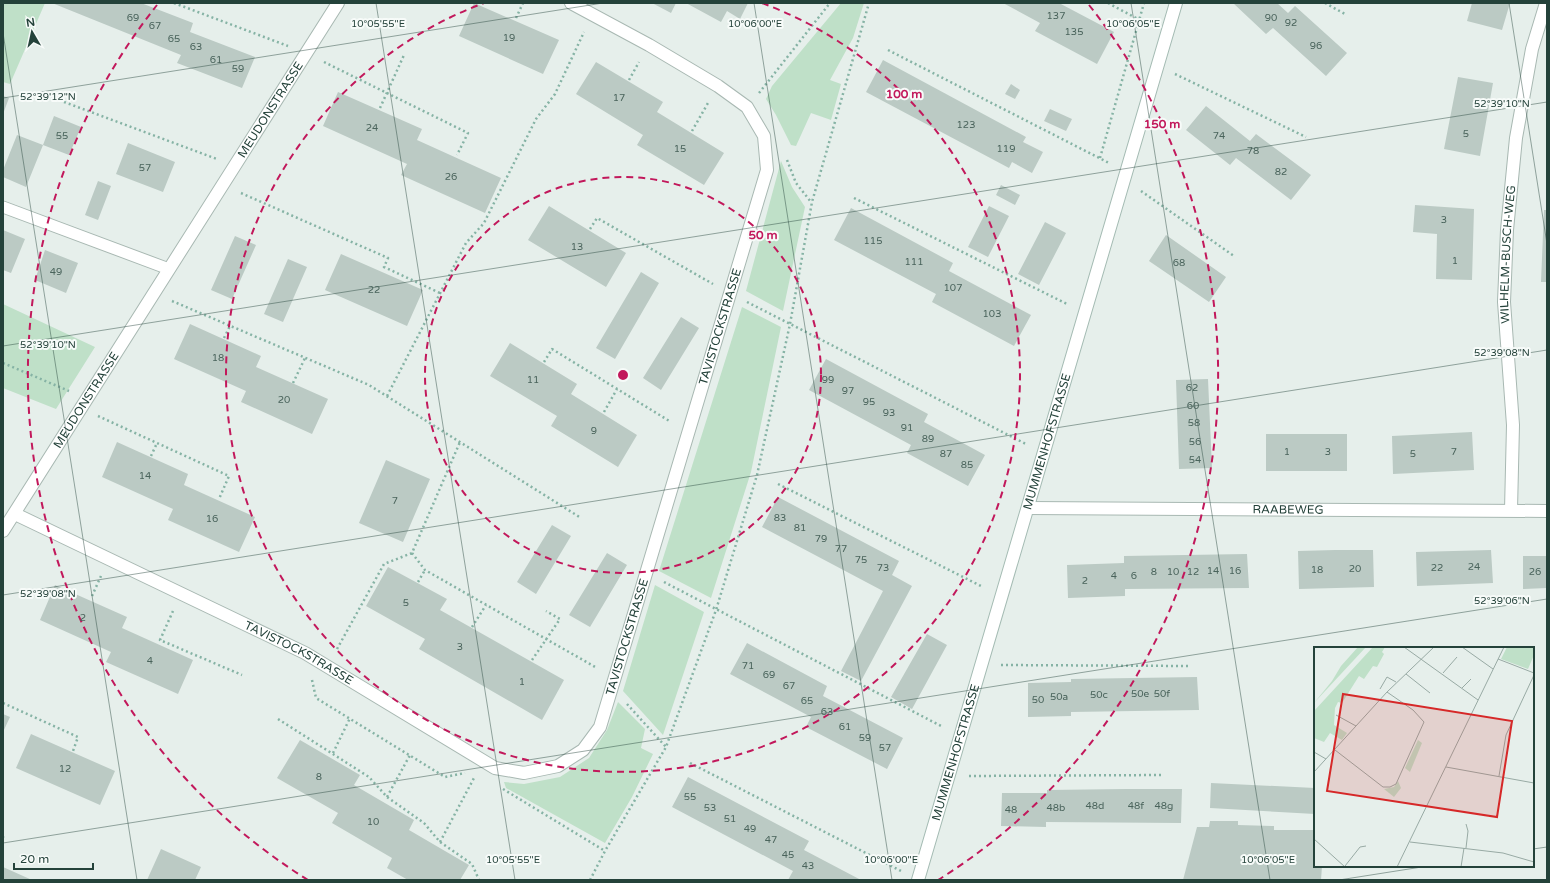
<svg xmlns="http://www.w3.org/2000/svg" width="1550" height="883" font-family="'Varela Round',sans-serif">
<rect width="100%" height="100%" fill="#e6efeb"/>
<path fill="#bfe0c8" d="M3,3h42l-35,81 -7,-2z
M841,3h23l-11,35 -23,42 11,4 -10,36 -20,-7 -15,33 -5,-1 -15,-30 -10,-16 6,-13z
M781,161l11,26 13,20 -22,104 -37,-20z
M3,304l92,43 -39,62 -53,-21z
M742,307l39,20 -30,145 -40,126 -52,-27z
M655,585l49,27 -41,123 -40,-44z
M618,702l27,27 -4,19 12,6 -21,43 -27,46 -99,-55 -2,-6 20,2 36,-7 29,-19 18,-28z"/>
<path fill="#bbcac4" d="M52,3h89l52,20 -3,9 65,25 -13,31 -65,-25 4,-8z
M474,3l85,37 -16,34 -84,-38z
M652,3h24l-5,10z
M686,3h62l-8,16 -13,-8 -6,11z
M1003,3h56l55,29 -17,32 -62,-33 5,-8z
M1233,3h44l11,10 7,-7 52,47 -21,23 -53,-48 -7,6z
M1472,3h38l-8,27 -35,-9z
M883,60l143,77 -3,5 20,10 -11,21 -20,-11 -3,6 -143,-76z
M596,62l67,40 -6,10 67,41 -20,32 -67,-40 6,-10 -67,-41z
M1458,77l35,6 -13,73 -36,-7z
M1011,84l9,6 -5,9 -10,-5z
M338,92l84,37 -5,11 84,38 -16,35 -84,-38 6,-11 -84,-38z
M3,96l6,2 -6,16z
M1206,106l44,35 6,-7 55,41 -20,25 -55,-42 -6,7 -44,-35z
M1050,109l22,10 -6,12 -22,-10z
M54,116l27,11 -12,28 -26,-10 -17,42 -23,-10v-7l14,-35 26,10z
M128,143l47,19 -12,30 -47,-18z
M98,181l13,5 -13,34 -13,-5z
M1001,185l19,10 -5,10 -19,-10z
M1415,205l59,4 -2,71 -36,-1 1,-45 -24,-2z
M549,206l77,47 -20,34 -78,-47z
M989,206l20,10 -21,41 -20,-10z
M851,208l102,55 -4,8 82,44 -17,31 -82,-44 4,-8 -102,-54z
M1544,210h3v72h-6z
M1045,222l21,11 -27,52 -21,-11z
M3,230l22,9 -14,34 -8,-3z
M1166,235l60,42 -17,25 -60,-41z
M235,236l21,9 -24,54 -21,-9z
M45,250l33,13 -12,30 -31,-13z
M341,254l82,36 -16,36 -82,-36z
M288,259l19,8 -24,55 -19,-8z
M641,272l18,11 -44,76 -19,-11z
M681,317l18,11 -38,62 -18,-12z
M190,324l71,32 -5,11 72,32 -16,35 -71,-32 5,-11 -72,-32z
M510,343l67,41 -6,10 66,41 -19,32 -67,-41 6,-10 -67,-40z
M826,359l102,55 -4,8 61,33 -17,31 -61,-33 4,-8 -102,-55z
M1208,379l4,89 -33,1 -3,-89z
M1472,432l2,38 -81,4 -1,-38z
M1266,434h81v37h-81z
M117,442l71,32 -4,11 71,32 -16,35 -71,-32 5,-11 -71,-32z
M386,460l44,19 -27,63 -44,-19z
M778,497l121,64 -7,14 20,11 -51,95 -20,-10 42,-80 -121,-64z
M552,525l19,11 -35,58 -19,-12z
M1335,550h38l1,37 -75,2 -1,-38z
M1491,550l2,33 -76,3 -1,-34z
M607,553l20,12 -37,62 -21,-12z
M1247,554l2,34 -124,1v7l-57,2 -1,-33 57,-2v-7z
M1523,556h24v32l-24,1z
M388,567l59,32 -7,11 124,70 -22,40 -123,-71 6,-10 -59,-33z
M55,585l72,32 -5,11 71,32 -15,34 -72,-32 5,-10 -71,-32z
M927,634l20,11 -35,64 -21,-12z
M747,643l80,43 -4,10 80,42 -16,31 -81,-42 5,-10 -81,-43z
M1197,677l2,33 -128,2v4l-43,1v-34l43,-1v-3z
M3,714l7,3 -7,15z
M31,734l84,37 -15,34 -84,-37z
M300,740l60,35 -6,10 60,35 -5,10 60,35 -9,15h-52l-21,-12 5,-10 -60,-35 6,-10 -61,-35z
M688,777l121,64 -5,9 57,30h-73l5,-9 -121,-64z
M1211,783l104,5v26l-105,-6z
M1126,789h56l-1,34 -135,-1v5l-45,-1 1,-33h45v-3z
M1210,821h28v4l36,1v4h41v36h7l-1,14h-138l14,-53h12z
M161,849l40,18 -6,13h-48z
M3,867l29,13h-29z"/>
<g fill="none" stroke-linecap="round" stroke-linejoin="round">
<g stroke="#a8b8b2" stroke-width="13">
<path id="lane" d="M3,207l166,62"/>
</g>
<g stroke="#a8b8b2" stroke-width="14">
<g id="street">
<path id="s1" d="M1028,508l519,3"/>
<path id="s2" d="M1511,510l2,-85 -9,-123 3,-72 9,-92 16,-89 14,-46"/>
<path id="s3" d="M15,514l290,139 190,115 29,5 34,-7 25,-16 17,-23 167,-557 -3,-34 -17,-29 -29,-21 -69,-41 -78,-42"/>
<path id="s4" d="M3,531l335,-528"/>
</g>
</g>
<g stroke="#a4bbb3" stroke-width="14">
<g id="secondary">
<path id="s5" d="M918,880l258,-877"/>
</g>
</g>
<path stroke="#86b3a5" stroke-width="2.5" stroke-dasharray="2 3" stroke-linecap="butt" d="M174,3l114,43
M1108,3l41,22
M1325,3l20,11
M516,18l7,-15
M888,50l221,113
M324,62l144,71 -11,22
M1175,74l131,63
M629,80l10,-18
M759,93l71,-90
M64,102l153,57
M380,108l24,-53
M692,131l16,-28
M1100,158l44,-155
M787,160l9,23 15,19
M1141,191l93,65
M241,193l147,65 -4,9 56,26
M854,198l213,106
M590,229l7,-11 116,66
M172,301l197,84 212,133
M747,302l279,142
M224,338l6,-12
M544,362l8,-13 119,73
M3,363l66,28
M293,383l12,-25
M387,396l79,-153 18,-20 52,-104 19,-25 29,-62
M604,412l13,-23
M98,416l131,60 -10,23
M151,456l6,-13
M778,484l205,103
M412,553l13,17 172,98
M418,582l7,-12
M664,582l279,145
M92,596l9,-20
M173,611l-13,29 82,35
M472,627l14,-22
M337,649l47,-85 28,-11 48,-111
M532,660l28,-41 -14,-8
M1001,665l188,1
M312,680l4,18 129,79 20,-4
M3,703l75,34 -5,14
M627,704l39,43
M278,719l91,58 18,20 37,26 16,19 32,22 7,16
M333,753l17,-35
M690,763l211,108
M969,776l195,-1
M503,789l102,62
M387,797l23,-42
M3,836v2
M440,842l34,-64
M590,880l15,-29 61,-104 50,-137 41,-135 33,-151 22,-122 57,-199"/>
<use href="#lane" stroke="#fff" stroke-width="11"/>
<use href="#street" stroke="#fff" stroke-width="12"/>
<use href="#secondary" stroke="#fff" stroke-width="12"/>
</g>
<path fill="none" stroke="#24423a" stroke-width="1" stroke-opacity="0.45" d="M376,3l139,877M754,3l138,877M1131,3l139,877M1509,3l38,241M3,33l134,847M3,98l600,-95M3,346l1544,-244M3,595l1544,-245M3,843l1544,-244M1533,849l14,-2M1339,880l89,-14"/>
<g fill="none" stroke="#c2185b" stroke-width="2" stroke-dasharray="7 5">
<circle cx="623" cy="375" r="198"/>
<path d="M762 3A397 397 0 1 1 484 3"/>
<path d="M308 880A595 595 0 0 1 157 5M1089 5A595 595 0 0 1 938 880"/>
</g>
<g text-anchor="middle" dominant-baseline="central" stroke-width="4" stroke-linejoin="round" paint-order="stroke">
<g font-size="10" fill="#4a645c">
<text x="1056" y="16">137</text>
<text x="133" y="18">69</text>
<text x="1271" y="18">90</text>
<text x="1291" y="23">92</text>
<text x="155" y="26">67</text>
<text x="1074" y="32">135</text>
<text x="509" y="38">19</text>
<text x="174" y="39">65</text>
<text x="1316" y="46">96</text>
<text x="196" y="47">63</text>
<text x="216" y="60">61</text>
<text x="238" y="69">59</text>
<text x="619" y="98">17</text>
<text x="966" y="125">123</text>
<text x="372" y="128">24</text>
<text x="1466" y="134">5</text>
<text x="62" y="136">55</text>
<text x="1219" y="136">74</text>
<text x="680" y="149">15</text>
<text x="1006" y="149">119</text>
<text x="1253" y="151">78</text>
<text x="145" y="168">57</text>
<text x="1281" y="172">82</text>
<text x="451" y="177">26</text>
<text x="1444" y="220">3</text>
<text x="873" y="241">115</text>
<text x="577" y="247">13</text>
<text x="1455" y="261">1</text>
<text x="914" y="262">111</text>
<text x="1179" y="263">68</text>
<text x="56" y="272">49</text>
<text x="953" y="288">107</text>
<text x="374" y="290">22</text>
<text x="992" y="314">103</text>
<text x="218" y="358">18</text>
<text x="533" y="380">11</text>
<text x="828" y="380">99</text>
<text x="1192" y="388">62</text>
<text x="848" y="391">97</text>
<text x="284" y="400">20</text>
<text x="869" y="402">95</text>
<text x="1193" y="406">60</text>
<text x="889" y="413">93</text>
<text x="1194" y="423">58</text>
<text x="907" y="428">91</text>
<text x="594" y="431">9</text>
<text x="928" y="439">89</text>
<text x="1195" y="442">56</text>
<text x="1287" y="452">1</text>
<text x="1328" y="452">3</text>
<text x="1454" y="452">7</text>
<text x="946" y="454">87</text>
<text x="1413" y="454">5</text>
<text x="1195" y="460">54</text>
<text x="967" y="465">85</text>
<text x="145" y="476">14</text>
<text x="395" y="501">7</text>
<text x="780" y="518">83</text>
<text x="212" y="519">16</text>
<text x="800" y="528">81</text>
<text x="821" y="539">79</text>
<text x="841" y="549">77</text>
<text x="861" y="560">75</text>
<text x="1474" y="567">24</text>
<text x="883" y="568">73</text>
<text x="1437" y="568">22</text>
<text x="1355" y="569">20</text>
<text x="1317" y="570">18</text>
<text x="1213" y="571">14</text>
<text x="1235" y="571">16</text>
<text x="1154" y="572">8</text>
<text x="1173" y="572">10</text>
<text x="1193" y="572">12</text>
<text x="1535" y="572">26</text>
<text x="1114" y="576">4</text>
<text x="1134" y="576">6</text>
<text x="1085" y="581">2</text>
<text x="406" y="603">5</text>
<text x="83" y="618">2</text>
<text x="460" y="647">3</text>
<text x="150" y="661">4</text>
<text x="748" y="666">71</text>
<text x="769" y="675">69</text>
<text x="522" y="682">1</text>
<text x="789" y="686">67</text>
<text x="1140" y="694">50e</text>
<text x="1162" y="694">50f</text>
<text x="1099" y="695">50c</text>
<text x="1059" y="697">50a</text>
<text x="1038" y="700">50</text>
<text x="807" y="701">65</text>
<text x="827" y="712">63</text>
<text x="845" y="727">61</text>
<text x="865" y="738">59</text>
<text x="885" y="748">57</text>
<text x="65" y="769">12</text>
<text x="319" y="777">8</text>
<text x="690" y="797">55</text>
<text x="1095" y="806">48d</text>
<text x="1136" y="806">48f</text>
<text x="1164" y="806">48g</text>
<text x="710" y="808">53</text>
<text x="1056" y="808">48b</text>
<text x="1011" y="810">48</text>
<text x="730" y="819">51</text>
<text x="373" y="822">10</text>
<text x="750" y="829">49</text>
<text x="771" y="840">47</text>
<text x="788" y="855">45</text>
<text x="808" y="866">43</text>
</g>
<g font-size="12" fill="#24423a" stroke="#f7fbf9">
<text stroke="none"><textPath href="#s4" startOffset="499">MEUDONSTRASSE</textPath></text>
<text stroke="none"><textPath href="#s2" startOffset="256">WILHELM-BUSCH-WEG</textPath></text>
<text stroke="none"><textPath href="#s3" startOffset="1084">TAVISTOCKSTRASSE</textPath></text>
<text stroke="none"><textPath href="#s4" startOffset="155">MEUDONSTRASSE</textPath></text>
<text stroke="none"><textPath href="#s5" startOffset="457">MUMMENHOFSTRASSE</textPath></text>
<text stroke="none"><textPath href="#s1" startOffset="260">RAABEWEG</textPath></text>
<text stroke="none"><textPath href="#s3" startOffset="760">TAVISTOCKSTRASSE</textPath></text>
<text stroke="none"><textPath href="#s3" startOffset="316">TAVISTOCKSTRASSE</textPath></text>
<text stroke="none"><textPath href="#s5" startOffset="133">MUMMENHOFSTRASSE</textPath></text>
</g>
</g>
<g transform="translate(1314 647)">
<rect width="220" height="220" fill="#e6efeb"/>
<path d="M44,0h8l-52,56 18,-22 9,-15zM59,0h12l-3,5 2,2 -7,13 -4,-1 -9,13 -5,-3 -17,27 -4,-1 -3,6 -1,17 13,8 -5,7 -12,-7 -6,9 -10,-4v-27zM193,0h27v8l-6,14 -27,-10zM104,93l4,3 -12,29 -5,-4zM84,134l3,7 -7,9 -10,-8 10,-2z" fill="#bfe0c8"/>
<path fill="none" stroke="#98aaa4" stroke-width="1" d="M90,0l74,53M148,0l31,22M184,12l36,14M129,26l14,-16M92,27l24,19M148,41l9,-9M66,42l7,-12 9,5M22,68l20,11M21,103l48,37h7l6,-3 28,-62 -11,-12 -26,-18M0,105l12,7M132,120l88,16M0,125l73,-80 47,-45M185,129l7,-41 28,-60M152,177l2,7 -2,17M0,192l31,28M96,195l93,11 31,9M31,219l15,-19 6,-1M83,220l107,-220M147,220l3,-19"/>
<path fill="#d62828" fill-opacity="0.15" stroke="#d62828" stroke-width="2" d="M29,47l169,27 -15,96 -170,-26z"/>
<rect width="220" height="220" fill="none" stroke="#24423a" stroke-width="2"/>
</g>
<g font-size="10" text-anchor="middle" fill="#24423a" stroke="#f7fbf9" stroke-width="4" stroke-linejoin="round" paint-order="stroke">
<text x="378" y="27">10°05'55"E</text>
<text x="755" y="27">10°06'00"E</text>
<text x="1133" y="27">10°06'05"E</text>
<text x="48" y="100">52°39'12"N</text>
<text x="1502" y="107">52°39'10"N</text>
<text x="48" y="348">52°39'10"N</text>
<text x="1502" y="356">52°39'08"N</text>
<text x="48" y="597">52°39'08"N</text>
<text x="1502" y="604">52°39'06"N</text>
<text x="513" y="863">10°05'55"E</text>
<text x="891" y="863">10°06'00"E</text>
<text x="1268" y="863">10°06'05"E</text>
</g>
<circle cx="623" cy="375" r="6" fill="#c2185b" stroke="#f7fbf9" stroke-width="2"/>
<g font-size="12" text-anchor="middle" font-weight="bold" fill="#c2185b" stroke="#f7fbf9" stroke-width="4" stroke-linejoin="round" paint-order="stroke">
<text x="904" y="98">100 m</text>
<text x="1162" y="128">150 m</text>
<text x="763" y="239">50 m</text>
</g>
<rect width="1550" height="883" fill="none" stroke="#24423a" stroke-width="8"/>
<g transform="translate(32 32) rotate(351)" stroke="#f7fbf9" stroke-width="3" paint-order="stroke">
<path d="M0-3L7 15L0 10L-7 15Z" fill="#24423a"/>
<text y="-6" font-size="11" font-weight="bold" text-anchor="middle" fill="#24423a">N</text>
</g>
<path d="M14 863v6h79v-6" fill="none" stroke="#24423a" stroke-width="2"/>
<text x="20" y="863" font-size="12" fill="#24423a" stroke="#f7fbf9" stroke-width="3" paint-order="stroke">20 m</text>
</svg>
